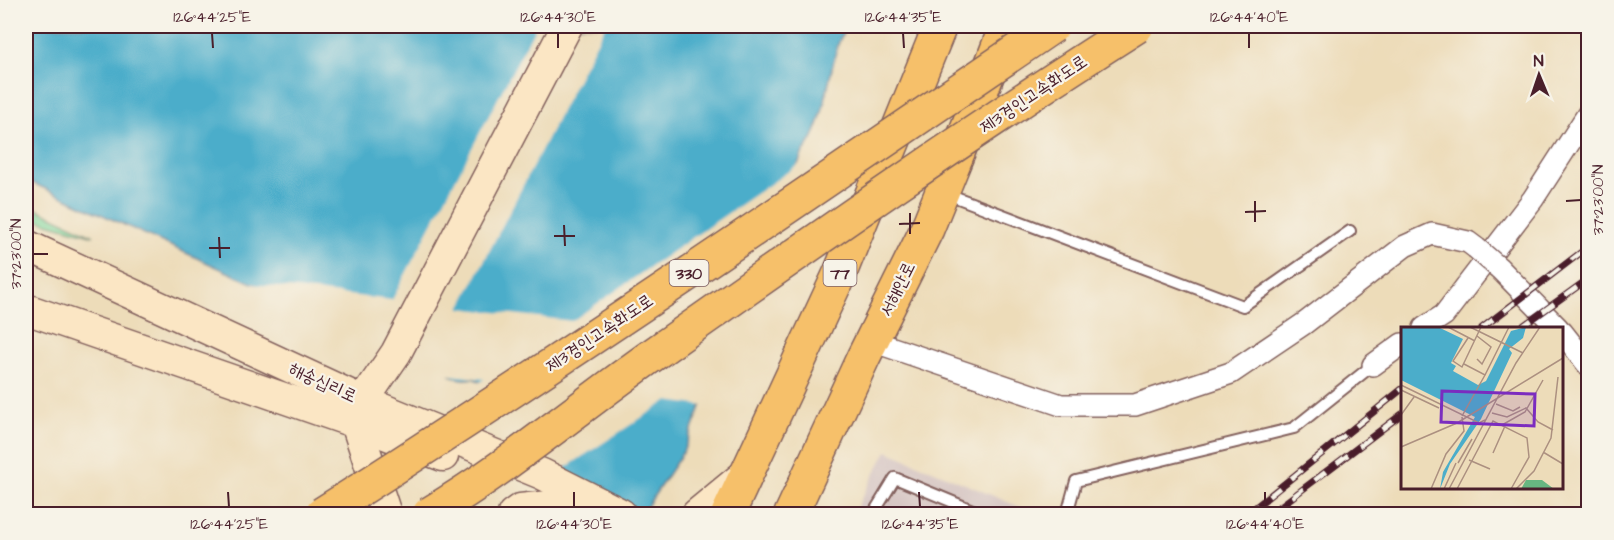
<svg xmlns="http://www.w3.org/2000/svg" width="1614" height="540" viewBox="0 0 1614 540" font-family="'Architects Daughter','Poor Story',sans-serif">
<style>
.industrial{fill:#d1bfbe}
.green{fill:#7fd599;stroke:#647a62;stroke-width:1.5}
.water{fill:#4badca;stroke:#4a667a;stroke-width:1.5}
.pier{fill:#eddcb9}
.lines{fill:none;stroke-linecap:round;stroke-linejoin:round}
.service-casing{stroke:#83615d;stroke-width:14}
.minor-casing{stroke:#83615d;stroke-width:24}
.secondary-casing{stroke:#83615d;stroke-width:33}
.primary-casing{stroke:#83615d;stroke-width:36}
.service{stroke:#fff;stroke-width:10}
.minor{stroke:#fff;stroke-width:21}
.secondary{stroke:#fbe6c4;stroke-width:30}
.primary{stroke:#f6c06b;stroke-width:33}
.rail-casing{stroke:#4a1f2b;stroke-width:7}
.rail{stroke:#f7f3e8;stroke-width:4.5;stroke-dasharray:14;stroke-linecap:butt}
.minor-bridge-casing{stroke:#83615d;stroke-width:24;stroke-linecap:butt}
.trunk-bridge-casing{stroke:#83615d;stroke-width:36;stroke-linecap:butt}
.minor-bridge{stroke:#fff;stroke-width:21}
.trunk-bridge{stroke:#f6c06b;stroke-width:33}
.ticks{fill:none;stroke:#4a1f2b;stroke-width:2}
.labels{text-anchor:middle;stroke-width:4.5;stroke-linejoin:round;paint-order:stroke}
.shield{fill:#f7f3e8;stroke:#7e5f64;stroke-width:1.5}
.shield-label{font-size:16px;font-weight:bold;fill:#4a1f2b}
.street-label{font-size:18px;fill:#4a1f2b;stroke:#f7f3e8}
.inset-road{fill:none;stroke:#ac9080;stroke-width:1.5}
.view{fill:#7b2cbf;fill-opacity:0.15;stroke:#7b2cbf;stroke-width:3}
.inset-edge{fill:none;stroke:#4a1f2b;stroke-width:3}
.neatline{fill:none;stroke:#4a1f2b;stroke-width:2}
.ticks-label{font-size:15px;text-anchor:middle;fill:#4a1f2b}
</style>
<rect width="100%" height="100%" fill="#f7f3e8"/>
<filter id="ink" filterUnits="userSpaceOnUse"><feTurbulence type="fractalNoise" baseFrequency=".0167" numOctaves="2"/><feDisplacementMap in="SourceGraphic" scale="12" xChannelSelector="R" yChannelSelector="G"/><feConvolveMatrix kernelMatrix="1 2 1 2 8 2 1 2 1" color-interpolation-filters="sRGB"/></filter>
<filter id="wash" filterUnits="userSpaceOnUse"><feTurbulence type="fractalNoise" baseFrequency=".008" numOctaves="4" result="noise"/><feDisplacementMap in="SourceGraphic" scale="24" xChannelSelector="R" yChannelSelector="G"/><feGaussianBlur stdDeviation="1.35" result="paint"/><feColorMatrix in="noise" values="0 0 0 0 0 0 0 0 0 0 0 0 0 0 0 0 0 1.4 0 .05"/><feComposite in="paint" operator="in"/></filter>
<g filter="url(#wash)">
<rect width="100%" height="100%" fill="#eddcb9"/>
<polygon class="industrial" points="887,451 1036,514 853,514"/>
<polygon class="green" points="26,204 94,236 26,217"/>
<path class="water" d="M 26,26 L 846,26 C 843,33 839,40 837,48 C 828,77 824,130 803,152 L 683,452 L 642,514 L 537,514 L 582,435 L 473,378 C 460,381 451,377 442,369 L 439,323 L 432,310 L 324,316 L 26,180 Z"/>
<polygon class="pier" points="536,26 605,26 460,308 572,321 802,162 705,406 667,401 556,474 578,436 478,384 484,379 443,374 433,364 424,344 425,337 436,323 435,318 421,303 411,302 382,332 370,338 359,337 243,283 392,300"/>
</g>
<g filter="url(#ink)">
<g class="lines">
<g class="service-casing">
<g id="service">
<polyline points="945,193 1243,306 1350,231"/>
<polyline points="873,514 895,478 982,514"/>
<polyline points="1067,514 1076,481 1294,428 1373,365"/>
</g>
</g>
<g class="minor-casing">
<g id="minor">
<polyline points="1499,268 1558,328"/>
<polyline points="1424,328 1444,315 1533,199 1588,114"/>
<polyline points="1562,332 1588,365"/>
<polyline points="872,341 1061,405 1135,405 1231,373 1305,323 1405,246 1432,234 1468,242 1476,248"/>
<polyline points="1373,365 1402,344"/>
</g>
</g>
<g class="secondary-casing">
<g id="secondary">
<polyline points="26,245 363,401 542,474 621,514"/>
<polyline points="26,309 356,423 443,456"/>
<polyline points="357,420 363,401 396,353 567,26"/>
<polyline points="356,423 386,514"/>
<polyline points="513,514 520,509 559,505"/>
<polyline points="697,514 748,472"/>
</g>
</g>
<g class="primary-casing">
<g id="primary">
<polyline points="728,514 840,273 940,26"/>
<polyline points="791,514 863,358 927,229 959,150 1006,26"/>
</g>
</g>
<use href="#service" class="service"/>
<use href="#minor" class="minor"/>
<use href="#secondary" class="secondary"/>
<use href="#primary" class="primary"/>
<g class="rail-casing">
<g id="rail">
<polyline points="1482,328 1588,247"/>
<polyline points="1520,328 1588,279"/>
<polyline points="1247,514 1402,389"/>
<polyline points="1270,514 1402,414"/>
</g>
</g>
<use href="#rail" class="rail"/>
<g class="minor-bridge-casing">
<polyline id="minor-bridge" points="1476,248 1499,268"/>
</g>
<g class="trunk-bridge-casing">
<g id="trunk-bridge">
<path d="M 322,514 C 569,357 811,191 1053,26"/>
<path d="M 429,514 C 507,468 579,407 654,354 C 813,242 973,130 1137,26"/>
</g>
</g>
<use href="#minor-bridge" class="minor-bridge"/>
<use href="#trunk-bridge" class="trunk-bridge"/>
</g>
</g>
<path class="ticks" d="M 212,33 L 213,48M 558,33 L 558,48M 903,33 L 904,48M 1249,33 L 1249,48M 1255,201 L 1255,222M 1566,201 L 1581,200M 1245,212 L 1266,211M 910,213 L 910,234M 899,224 L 920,223M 564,225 L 565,246M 554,236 L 575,236M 219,237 L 220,258M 209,248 L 230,248M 33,254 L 48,254M 228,492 L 229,507M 574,492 L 574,507M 919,492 L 920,507M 1265,492 L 1265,507"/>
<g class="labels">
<g class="shield">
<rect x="669.5" y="260" width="39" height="26" rx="4.5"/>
<rect x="823.5" y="260" width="33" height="26" rx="4.5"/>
</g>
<g class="shield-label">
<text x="689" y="279">330</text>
<text x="840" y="279">77</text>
</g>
<g class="street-label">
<text transform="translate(1033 94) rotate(-34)" y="6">제3경인고속화도로</text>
<text transform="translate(897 289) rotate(-64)" y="6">서해안로</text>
<text transform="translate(599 333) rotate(-34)" y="6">제3경인고속화도로</text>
<text transform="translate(323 382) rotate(25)" y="6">해송십리로</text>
</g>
</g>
<g transform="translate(1401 327)">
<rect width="162" height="162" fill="#eddcb9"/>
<path d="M 125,153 L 141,153 L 153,162 L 120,162 Z" fill="#67b681"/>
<path d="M 0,0 L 37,0 L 62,12 L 50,36 L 55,39 L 52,44 L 77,58 L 85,54 L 110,4 L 125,0 L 122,11 L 108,22 L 111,26 L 80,92 L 49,137 L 39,162 L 42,145 L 74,90 L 0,53 Z" fill="#4badca"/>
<path class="inset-road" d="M 47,0 L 74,14M 69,0 L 122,26M 76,9 L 90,20 L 81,37 L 76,32M 67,11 L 52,34 L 61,40 L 80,0M 63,37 L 84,48 L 108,0M 0,58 L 78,96 L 84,93M 0,63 L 38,81M 95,77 L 112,84 L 119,80M 91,86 L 106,90 L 125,81 L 137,95 L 152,103M 0,88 L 13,70M 61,89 L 84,48M 101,98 L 124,85 L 142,53M 0,120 L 56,96 L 162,31M 142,125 L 162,137M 92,126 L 104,99M 68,133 L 89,142M 57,136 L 71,112M 30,162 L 45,127 L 63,104 L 61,90M 43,162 L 55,136M 48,162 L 115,36 L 139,0M 56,162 L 92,94 L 126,111 L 128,130 L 110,162M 115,162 L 133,144 L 150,111 L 157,50"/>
<path class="view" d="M 41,64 L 134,67 L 133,99 L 40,95 Z"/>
<rect width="162" height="162" class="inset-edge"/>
</g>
<rect width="1614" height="540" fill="none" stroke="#f7f3e8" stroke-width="66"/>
<g transform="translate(1539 75) rotate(358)" stroke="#f7f3e8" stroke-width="4.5" paint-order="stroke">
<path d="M0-4.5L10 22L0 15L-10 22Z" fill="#4a1f2b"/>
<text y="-9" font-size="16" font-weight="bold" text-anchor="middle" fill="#4a1f2b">N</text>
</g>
<rect x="33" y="33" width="1548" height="474" class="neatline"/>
<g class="ticks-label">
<text x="212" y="22">126°44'25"E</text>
<text x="558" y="22">126°44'30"E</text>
<text x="903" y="22">126°44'35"E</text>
<text x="1249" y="22">126°44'40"E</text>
<text transform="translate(1598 200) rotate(-90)" y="5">37°23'00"N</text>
<text transform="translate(16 254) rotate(-90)" y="5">37°23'00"N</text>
<text x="229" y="529">126°44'25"E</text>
<text x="574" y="529">126°44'30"E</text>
<text x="920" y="529">126°44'35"E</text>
<text x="1265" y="529">126°44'40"E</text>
</g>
</svg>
